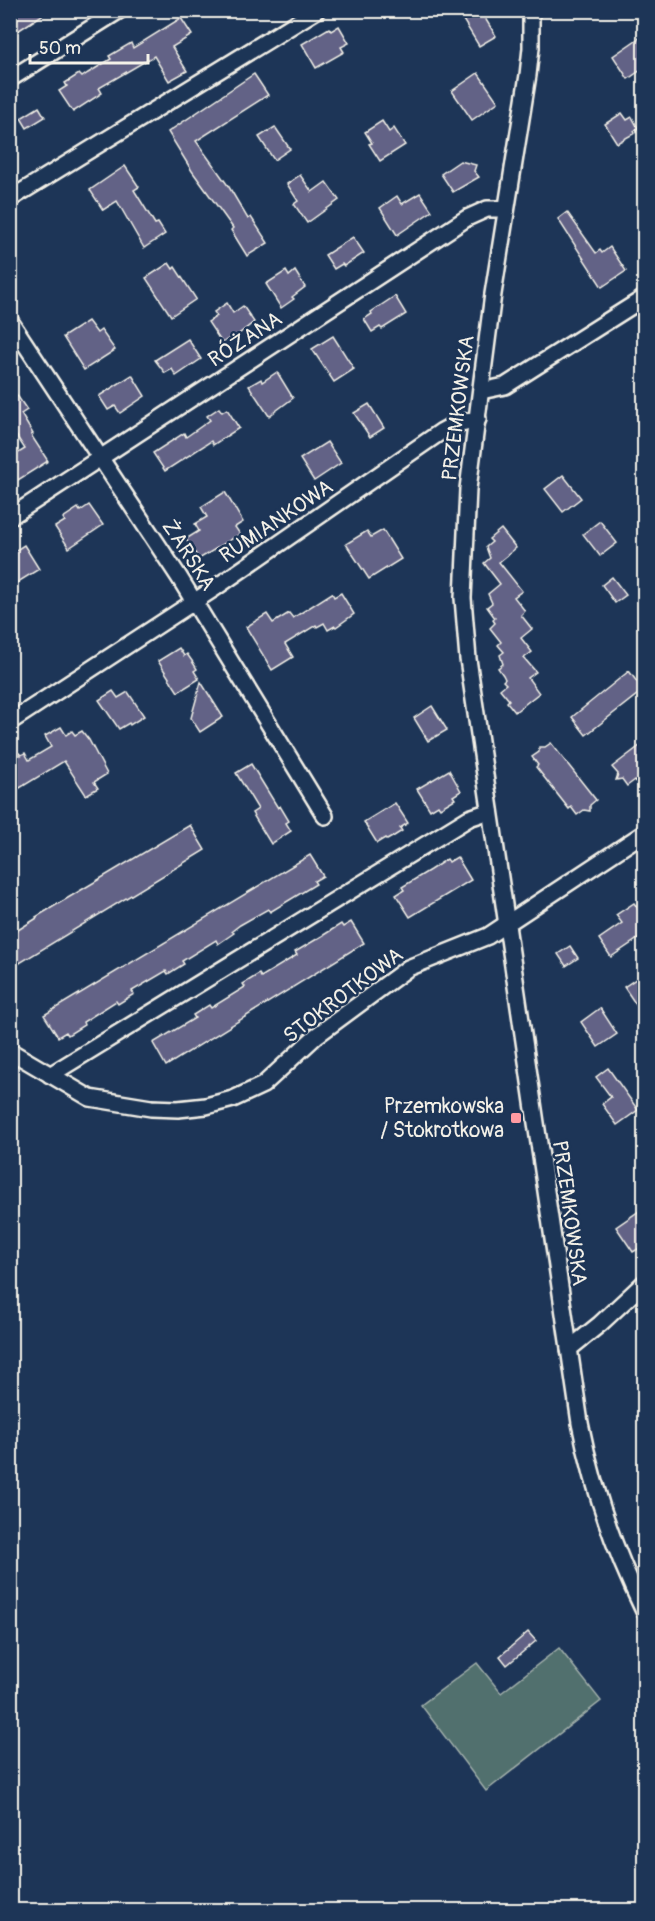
<svg xmlns="http://www.w3.org/2000/svg" width="655" height="1921" viewBox="0 0 655 1921" font-family="Pangolin,sans-serif">
<style>
.green{fill:#516f6e;stroke:#a2b0ab;stroke-width:1.5}
.building{fill:#626286;stroke:#f4f1e8;stroke-width:1.5}
.lines{fill:none;stroke-linecap:round;stroke-linejoin:round}
.minor-casing{stroke:#f4f1e8;stroke-width:20}
.minor{stroke:#1d3557;stroke-width:15}
.poi-dot{fill:#ff9aa2;stroke:#1d3557;stroke-width:2}
.labels{text-anchor:middle;stroke-width:5;stroke-linejoin:round;paint-order:stroke}
.street-label{font-size:21px;fill:#f4f1e8;stroke:#1d3557}
.poi-label{font-size:21px;fill:#f4f1e8;stroke:#1d3557;text-anchor:end}
</style>
<rect width="100%" height="100%" fill="#1d3557"/>
<filter id="ink" filterUnits="userSpaceOnUse"><feTurbulence type="fractalNoise" baseFrequency=".0167" numOctaves="2"/><feDisplacementMap in="SourceGraphic" scale="12" xChannelSelector="R" yChannelSelector="G"/><feConvolveMatrix kernelMatrix="1 2 1 2 8 2 1 2 1" color-interpolation-filters="sRGB"/></filter>
<g filter="url(#ink)">
<polygon class="green" points="559,1648 601,1701 486,1791 421,1705 477,1663 501,1693"/>
<g class="building">
<polygon points="10,10 50,10 10,36"/>
<polygon points="457,10 480,10 496,36 479,46"/>
<polygon points="181,18 192,35 172,47 187,71 169,81 154,56 99,88 102,93 73,112 59,91 67,86 65,83 79,74 82,77 88,73 111,59 109,56 131,43 133,48"/>
<polygon points="339,26 349,43 341,47 344,52 316,68 302,44 329,28 331,31"/>
<polygon points="639,38 645,47 645,67 628,79 613,56"/>
<polygon points="478,73 498,102 472,120 452,91"/>
<polygon points="254,74 268,95 196,141 229,187 248,219 251,217 268,243 247,256 231,230 233,228 192,171 168,132"/>
<polygon points="39,107 45,117 27,128 21,118"/>
<polygon points="622,113 627,120 632,117 638,128 634,131 635,133 617,143 605,124"/>
<polygon points="382,121 389,132 394,128 405,145 380,161 369,144 372,143 365,132"/>
<polygon points="275,127 290,149 274,160 259,137"/>
<polygon points="460,161 476,165 474,171 479,177 453,192 441,174"/>
<polygon points="125,166 139,187 134,190 155,224 158,223 165,234 144,248 117,201 103,210 90,190"/>
<polygon points="300,175 312,192 326,182 339,200 307,223 294,204 298,201 287,184"/>
<polygon points="420,193 432,211 397,235 380,208 397,196 402,204"/>
<polygon points="567,212 596,253 600,250 602,253 610,247 626,271 602,287 558,219"/>
<polygon points="353,237 364,253 344,266 342,264 334,269 325,255"/>
<polygon points="169,263 173,269 175,267 196,299 171,316 146,278"/>
<polygon points="286,271 289,276 295,271 305,287 292,297 294,299 281,308 266,284"/>
<polygon points="395,296 406,314 382,329 380,327 372,332 364,319 372,314 371,312"/>
<polygon points="227,303 233,313 243,306 254,322 231,340 230,338 222,343 208,322 217,316 214,312"/>
<polygon points="88,321 97,333 101,330 115,350 84,370 63,337"/>
<polygon points="333,336 354,369 334,382 312,349"/>
<polygon points="188,339 201,359 176,376 172,369 165,373 155,360"/>
<polygon points="277,372 293,398 269,416 249,386 261,379 262,382"/>
<polygon points="132,375 145,396 120,413 115,406 108,410 99,396"/>
<polygon points="10,385 27,410 21,414 33,434 31,435 48,461 18,480 10,469 10,458 25,449 10,426"/>
<polygon points="369,404 384,428 370,437 354,413"/>
<polygon points="219,408 222,412 227,409 239,428 213,445 211,441 165,471 153,453 184,433 186,437 210,420 207,416"/>
<polygon points="327,442 341,463 314,481 300,459"/>
<polygon points="563,475 581,498 563,512 545,489"/>
<polygon points="225,492 243,522 235,527 240,534 199,559 186,539 199,531 195,524 207,517 201,507"/>
<polygon points="89,505 103,525 69,548 55,527 65,521 63,518 78,508 80,511"/>
<polygon points="600,521 617,543 600,556 583,534"/>
<polygon points="501,529 516,548 499,562 522,591 514,597 525,611 521,615 532,629 521,638 532,652 524,658 536,672 528,678 539,693 515,712 507,702 509,700 500,689 506,684 503,681 505,679 503,675 498,668 503,664 500,655 504,652 498,645 501,642 490,628 495,623 493,620 495,618 487,607 492,603 488,594 500,584 484,563 490,558 486,547 492,542 489,539"/>
<polygon points="383,530 401,559 369,579 346,544 367,531 371,537"/>
<polygon points="24,545 39,569 10,587 10,554"/>
<polygon points="612,577 626,595 615,603 602,585"/>
<polygon points="332,593 334,597 341,593 354,614 336,627 335,626 328,630 324,623 317,627 316,625 285,644 293,657 272,670 246,627 267,614 273,623 289,613 293,618"/>
<polygon points="179,648 184,656 187,654 192,661 197,669 194,671 199,679 178,692 158,661"/>
<polygon points="629,671 643,690 586,735 572,717"/>
<polygon points="201,682 223,717 200,732 191,718"/>
<polygon points="113,691 118,698 128,692 144,716 130,725 129,723 119,729 99,700"/>
<polygon points="432,706 447,730 428,741 414,718"/>
<polygon points="61,727 66,735 72,731 75,735 82,731 89,740 107,774 94,782 98,788 86,795 64,761 10,794 10,758 19,753 21,755 25,753 29,760 51,747 45,736"/>
<polygon points="645,742 645,777 637,783 635,780 627,786 622,779 616,780 618,774 612,767"/>
<polygon points="551,743 596,800 590,805 590,811 584,810 577,815 571,807 569,809 536,767 538,765 532,757 539,752 539,747 545,747"/>
<polygon points="251,764 278,808 280,806 289,821 286,823 291,831 271,844 252,813 258,809 236,773"/>
<polygon points="449,770 461,791 453,796 455,799 440,808 438,805 430,810 417,789"/>
<polygon points="395,803 408,823 400,828 402,831 394,836 387,840 385,838 377,843 364,822"/>
<polygon points="190,825 205,850 10,969 10,935 37,918 36,917"/>
<polygon points="310,855 323,876 314,881 316,884 270,912 268,909 240,925 232,931 234,933 218,944 216,940 182,961 184,964 168,974 166,971 132,991 134,994 118,1004 116,1001 91,1017 83,1022 84,1025 68,1035 66,1032 58,1037 44,1015"/>
<polygon points="457,857 471,880 410,917 396,895 404,890 402,887 430,870 447,859 449,862"/>
<polygon points="634,903 645,919 645,934 611,957 599,939 622,923 616,915"/>
<polygon points="351,922 364,943 166,1066 153,1043 195,1018 193,1015 209,1005 211,1008 245,987 243,984 259,974 261,977 297,955 295,952 322,936 341,924 343,927"/>
<polygon points="570,946 578,958 566,966 558,954"/>
<polygon points="645,973 645,1018 624,987"/>
<polygon points="600,1008 617,1034 598,1047 581,1022"/>
<polygon points="608,1068 638,1110 617,1125 602,1104 611,1097 596,1077"/>
<polygon points="645,1207 645,1245 633,1252 616,1227"/>
<polygon points="528,1632 536,1641 507,1665 500,1656"/>
</g>
<g class="lines">
<g class="minor-casing">
<g id="minor">
<path d="M 531,10 L 531,48 L 528,75 L 493,294 L 468,489 L 463,598 L 468,659 L 580,1423 C 593,1489 614,1550 644,1611"/>
<polyline points="10,79 120,10"/>
<polyline points="10,199 317,10"/>
<polyline points="10,321 179,577 325,816"/>
<polyline points="481,391 505,386 644,298"/>
<polyline points="10,517 467,218 487,209 506,209"/>
<polyline points="10,722 212,590 442,431 453,425 478,419"/>
<polyline points="10,1051 90,1098 151,1108 178,1109 206,1106 233,1099 263,1085 316,1036 408,968 488,936 644,833"/>
<polyline points="50,1075 469,818 490,811"/>
<polyline points="569,1349 600,1324 644,1283"/>
</g>
</g>
<use href="#minor" class="minor"/>
</g>
</g>
<rect class="poi-dot" x="510" y="1112" width="12" height="12" rx="3"/>
<g class="labels">
<g class="street-label">
<text transform="translate(245 339) rotate(-33)" y="7">RÓŻANA</text>
<text transform="translate(458 408) rotate(-83)" y="7">PRZEMKOWSKA</text>
<text transform="translate(276 521) rotate(-34)" y="7">RUMIANKOWA</text>
<text transform="translate(189 555) rotate(57)" y="7">ŻARSKA</text>
<text transform="translate(343 995) rotate(-37)" y="7">STOKROTKOWA</text>
<text transform="translate(570 1213) rotate(82)" y="7">PRZEMKOWSKA</text>
</g>
<g class="poi-label">
<text x="504" y="1113">Przemkowska<tspan x="504" dy="24">/ Stokrotkowa</tspan></text>
</g>
</g>
<rect width="655" height="1921" fill="none" stroke="#1d3557" stroke-width="36"/>
<rect x="18" y="18" width="619" height="1885" fill="none" stroke="#f4f1e8" stroke-width="2" filter="url(#ink)"/>
<path d="M30 54v9h118v-9" fill="none" stroke="#f4f1e8" stroke-width="3"/>
<text x="39" y="54" font-size="18" fill="#f4f1e8" stroke="#1d3557" stroke-width="4.5" paint-order="stroke">50 m</text>
</svg>
